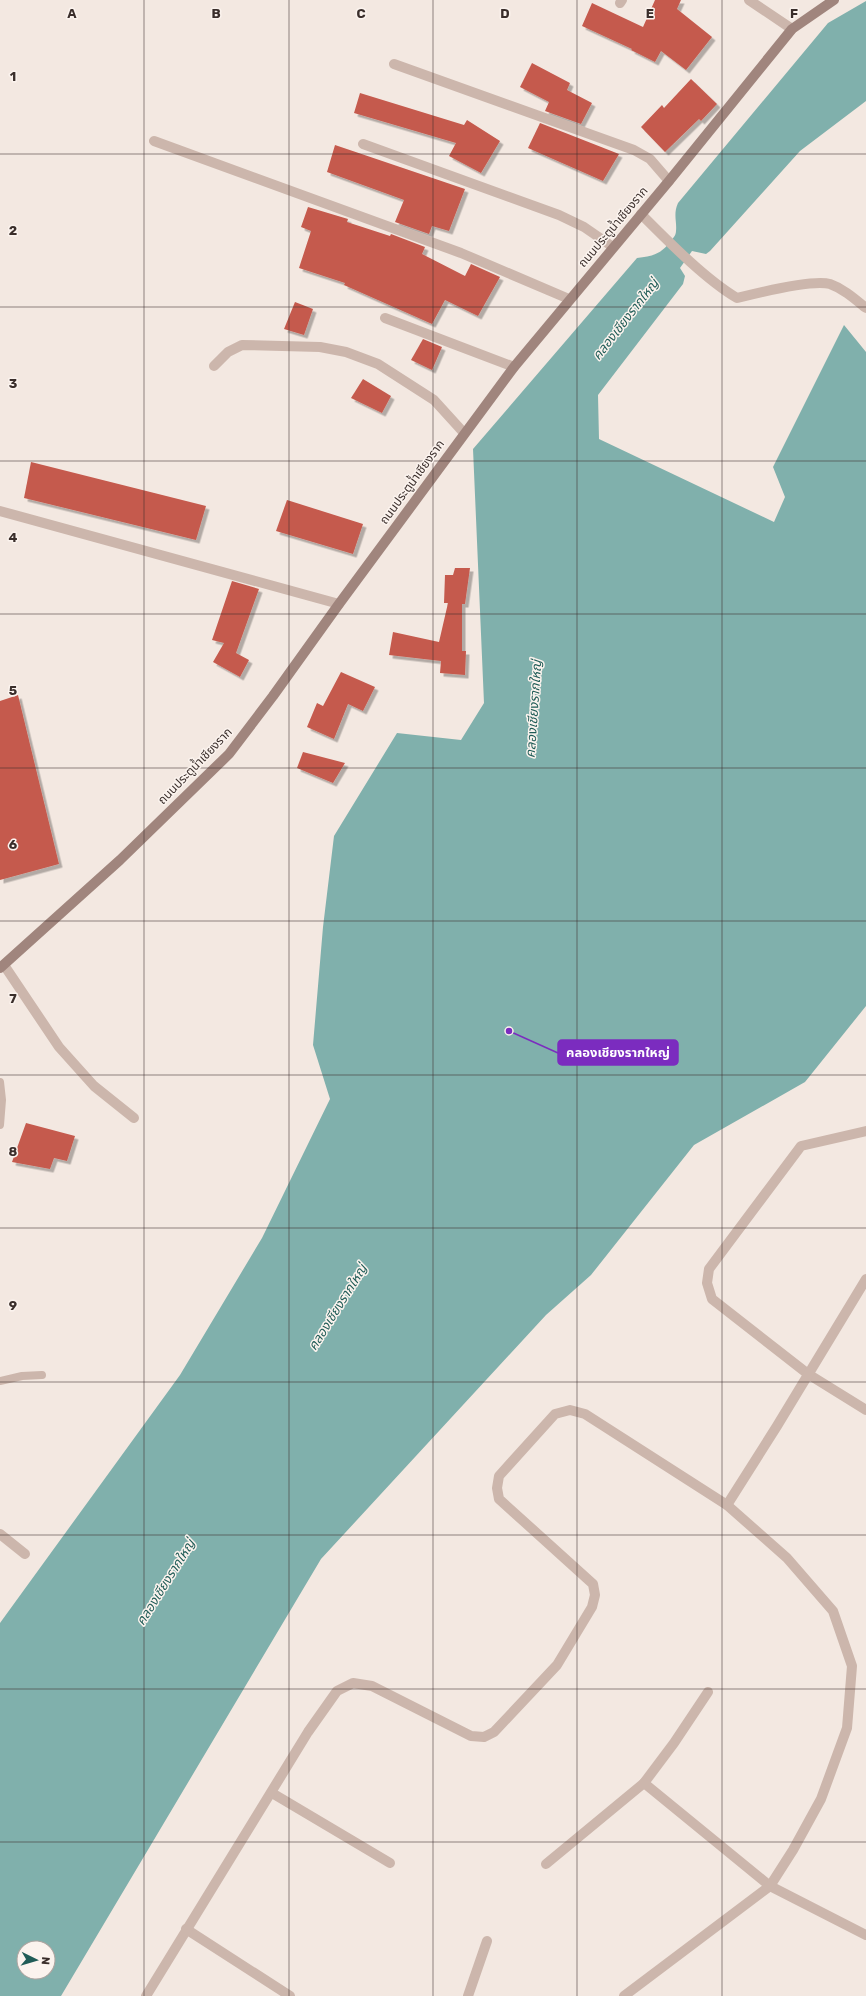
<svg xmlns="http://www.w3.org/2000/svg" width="866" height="1996" viewBox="0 0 866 1996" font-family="Rubik,'Noto Sans Thai',sans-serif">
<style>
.water{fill:#80b0ac;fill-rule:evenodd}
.building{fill:#c55a4d;filter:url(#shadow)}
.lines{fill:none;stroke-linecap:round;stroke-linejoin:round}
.lane{stroke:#ccb6ac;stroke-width:8}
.street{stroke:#ccb6ac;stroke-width:10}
.secondary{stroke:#a0857d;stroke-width:10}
.grid{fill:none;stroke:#3a2e2b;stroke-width:1;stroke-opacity:0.55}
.labels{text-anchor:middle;stroke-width:3;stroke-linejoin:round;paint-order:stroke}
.street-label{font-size:12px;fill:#3a2e2b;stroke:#fbf3ee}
.water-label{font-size:13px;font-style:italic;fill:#205c57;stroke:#fbf3ee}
.grid-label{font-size:13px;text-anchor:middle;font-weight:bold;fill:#3a2e2b;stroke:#fbf3ee;stroke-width:3;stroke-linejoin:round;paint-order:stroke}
.leader{fill:none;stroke:#7b2cbf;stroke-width:1.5}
.callout-dot{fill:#7b2cbf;stroke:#fbf3ee;stroke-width:1.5}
.callout{fill:#7b2cbf;stroke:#7b2cbf;stroke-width:1.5}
.callout-label{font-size:13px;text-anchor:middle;font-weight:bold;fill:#fff}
</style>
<defs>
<filter id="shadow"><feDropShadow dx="3.5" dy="3.5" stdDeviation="0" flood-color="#0004"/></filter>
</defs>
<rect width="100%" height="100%" fill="#f3e8e1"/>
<path class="water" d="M 866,1 L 866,101 L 800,151 L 710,251 L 706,254 L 692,251 L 680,268 L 685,276 L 683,284 L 598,395 L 599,439 L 774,522 L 785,497 L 773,467 L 844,325 L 866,352 L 866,1006 L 805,1082 L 694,1145 L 591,1275 L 546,1315 L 321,1559 L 61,1996 L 0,1996 L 0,1623 L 180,1375 L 262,1238 L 330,1099 L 313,1045 L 323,927 L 334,836 L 397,733 L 461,740 L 484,703 L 473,449 L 637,258 C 652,256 660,255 670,242 C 672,239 676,236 676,231 C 677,221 673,214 678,203 L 828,23 ZM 24,1948 L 48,1948 L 48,1972 L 24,1972 Z"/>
<g class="building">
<polygon points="655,0 681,0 677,9 712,37 686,70 661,51 655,62 631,50 632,49 582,26 592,3 643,27"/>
<polygon points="532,63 570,83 567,90 592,103 581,124 545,111 549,102 520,87"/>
<polygon points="691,79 717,104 701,121 699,119 665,152 641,127 662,105 664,108"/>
<polygon points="360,93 464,125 467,120 500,141 481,173 449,156 456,143 354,113"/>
<polygon points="540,123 619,154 603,181 528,148"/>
<polygon points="335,145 465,189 449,231 432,226 429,234 395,222 404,200 327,172"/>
<polygon points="308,207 348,219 347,222 390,236 391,234 425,247 422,254 465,276 471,264 500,277 478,316 445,300 432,324 344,285 345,283 299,268 311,231 301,227"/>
<polygon points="295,302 313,309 304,335 284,329"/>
<polygon points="423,339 442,347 432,370 411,360"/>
<polygon points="363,379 391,396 382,413 351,398"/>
<polygon points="31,462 206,506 196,540 24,498"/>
<polygon points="287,500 363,524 353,554 276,531"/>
<polygon points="455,568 470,568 465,604 462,604 462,651 466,651 465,675 440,673 441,661 389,655 393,632 439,642 448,603 444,603 445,575 453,575"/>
<polygon points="232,581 259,589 236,653 249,660 240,677 213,662 224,643 212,640"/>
<polygon points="341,672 375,687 363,711 348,704 334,739 307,727 317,703 323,706"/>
<polygon points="18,695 59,864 0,880 0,701"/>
<polygon points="303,752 345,763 333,783 297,768"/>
<polygon points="26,1123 75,1136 67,1161 54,1158 50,1169 12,1162"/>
</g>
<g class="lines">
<g class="lane">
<polyline points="0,1082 2,1100 0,1125"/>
<polyline points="0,1381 22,1376 42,1375"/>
</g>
<g class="street">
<polyline points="749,0 792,29"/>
<polyline points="620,3 622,0"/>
<polyline points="394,64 634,150 650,159 669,181"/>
<polyline points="154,141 461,253 569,299"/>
<polyline points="363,144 559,215 584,227 613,247"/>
<path d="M 641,214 C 668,241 705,279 737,298 C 757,293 812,279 830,284 C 844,289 855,299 866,308"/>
<polyline points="385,318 514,367"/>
<polyline points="214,366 228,352 242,345 320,347 346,352 378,364 434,400 464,433"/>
<polyline points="0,511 339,604"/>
<polyline points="4,965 59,1047 94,1086 134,1118"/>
<polyline points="866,1131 801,1146 709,1269 707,1283 712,1299 808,1374 866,1410"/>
<polyline points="727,1505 777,1426 866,1279"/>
<polyline points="0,1534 25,1554"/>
<polyline points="644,1783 770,1886 866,1935"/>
<polyline points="272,1793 390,1863"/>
<polyline points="546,1864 644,1783 674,1743 708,1692"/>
<polyline points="186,1929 290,1996"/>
<polyline points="146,1996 308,1732 337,1691 353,1683 372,1686 471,1736 484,1737 494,1732 557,1665 592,1607 595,1595 593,1584 499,1499 497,1488 499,1476 555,1414 570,1410 585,1414 727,1505 787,1558 833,1611 852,1666 847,1728 821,1799 793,1850 770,1886 624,1996"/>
<polyline points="468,1996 487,1941"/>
</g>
<polyline class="secondary" points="0,968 120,860 229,754 273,696 339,604 514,367 669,181 792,29 834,0"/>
</g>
<path class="grid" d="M 144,0 L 144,1996M 289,0 L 289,1996M 433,0 L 433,1996M 577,0 L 577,1996M 722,0 L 722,1996M 0,154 L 866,154M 0,307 L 866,307M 0,461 L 866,461M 0,614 L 866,614M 0,768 L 866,768M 0,921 L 866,921M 0,1075 L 866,1075M 0,1228 L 866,1228M 0,1382 L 866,1382M 0,1535 L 866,1535M 0,1689 L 866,1689M 0,1842 L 866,1842"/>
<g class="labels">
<g class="street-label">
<text transform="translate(613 227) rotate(-50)" y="4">ถนนประตูน้ำเชียงราก</text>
<text transform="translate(412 482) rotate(-54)" y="4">ถนนประตูน้ำเชียงราก</text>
<text transform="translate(195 766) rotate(-46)" y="4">ถนนประตูน้ำเชียงราก</text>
</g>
<g class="water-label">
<text transform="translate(625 319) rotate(-52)" y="5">คลองเชียงรากใหญ่</text>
<text transform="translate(533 709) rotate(-86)" y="5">คลองเชียงรากใหญ่</text>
<text transform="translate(337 1307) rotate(-58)" y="5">คลองเชียงรากใหญ่</text>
<text transform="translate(165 1582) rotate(-58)" y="5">คลองเชียงรากใหญ่</text>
</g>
</g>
<g class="grid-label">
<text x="72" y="18">A</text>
<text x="216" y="18">B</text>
<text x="361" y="18">C</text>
<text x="505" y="18">D</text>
<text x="650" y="18">E</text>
<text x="794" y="18">F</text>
<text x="13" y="81">1</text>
<text x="13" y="235">2</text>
<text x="13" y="388">3</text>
<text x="13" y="542">4</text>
<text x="13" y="695">5</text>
<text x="13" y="849">6</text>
<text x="13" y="1003">7</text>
<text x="13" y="1156">8</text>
<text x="13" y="1310">9</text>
</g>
<path class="leader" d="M509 1031L558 1053"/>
<circle class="callout-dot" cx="509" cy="1031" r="4"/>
<rect class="callout" x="558" y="1040" width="120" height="25" rx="4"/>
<g class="callout-label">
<text x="618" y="1057">คลองเชียงรากใหญ่</text>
</g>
<g transform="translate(36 1960) rotate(95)"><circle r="19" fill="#fbf3ee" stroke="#aea4a0"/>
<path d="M0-3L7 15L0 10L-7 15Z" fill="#205c57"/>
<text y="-6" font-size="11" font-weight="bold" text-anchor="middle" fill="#3a2e2b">N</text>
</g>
</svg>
